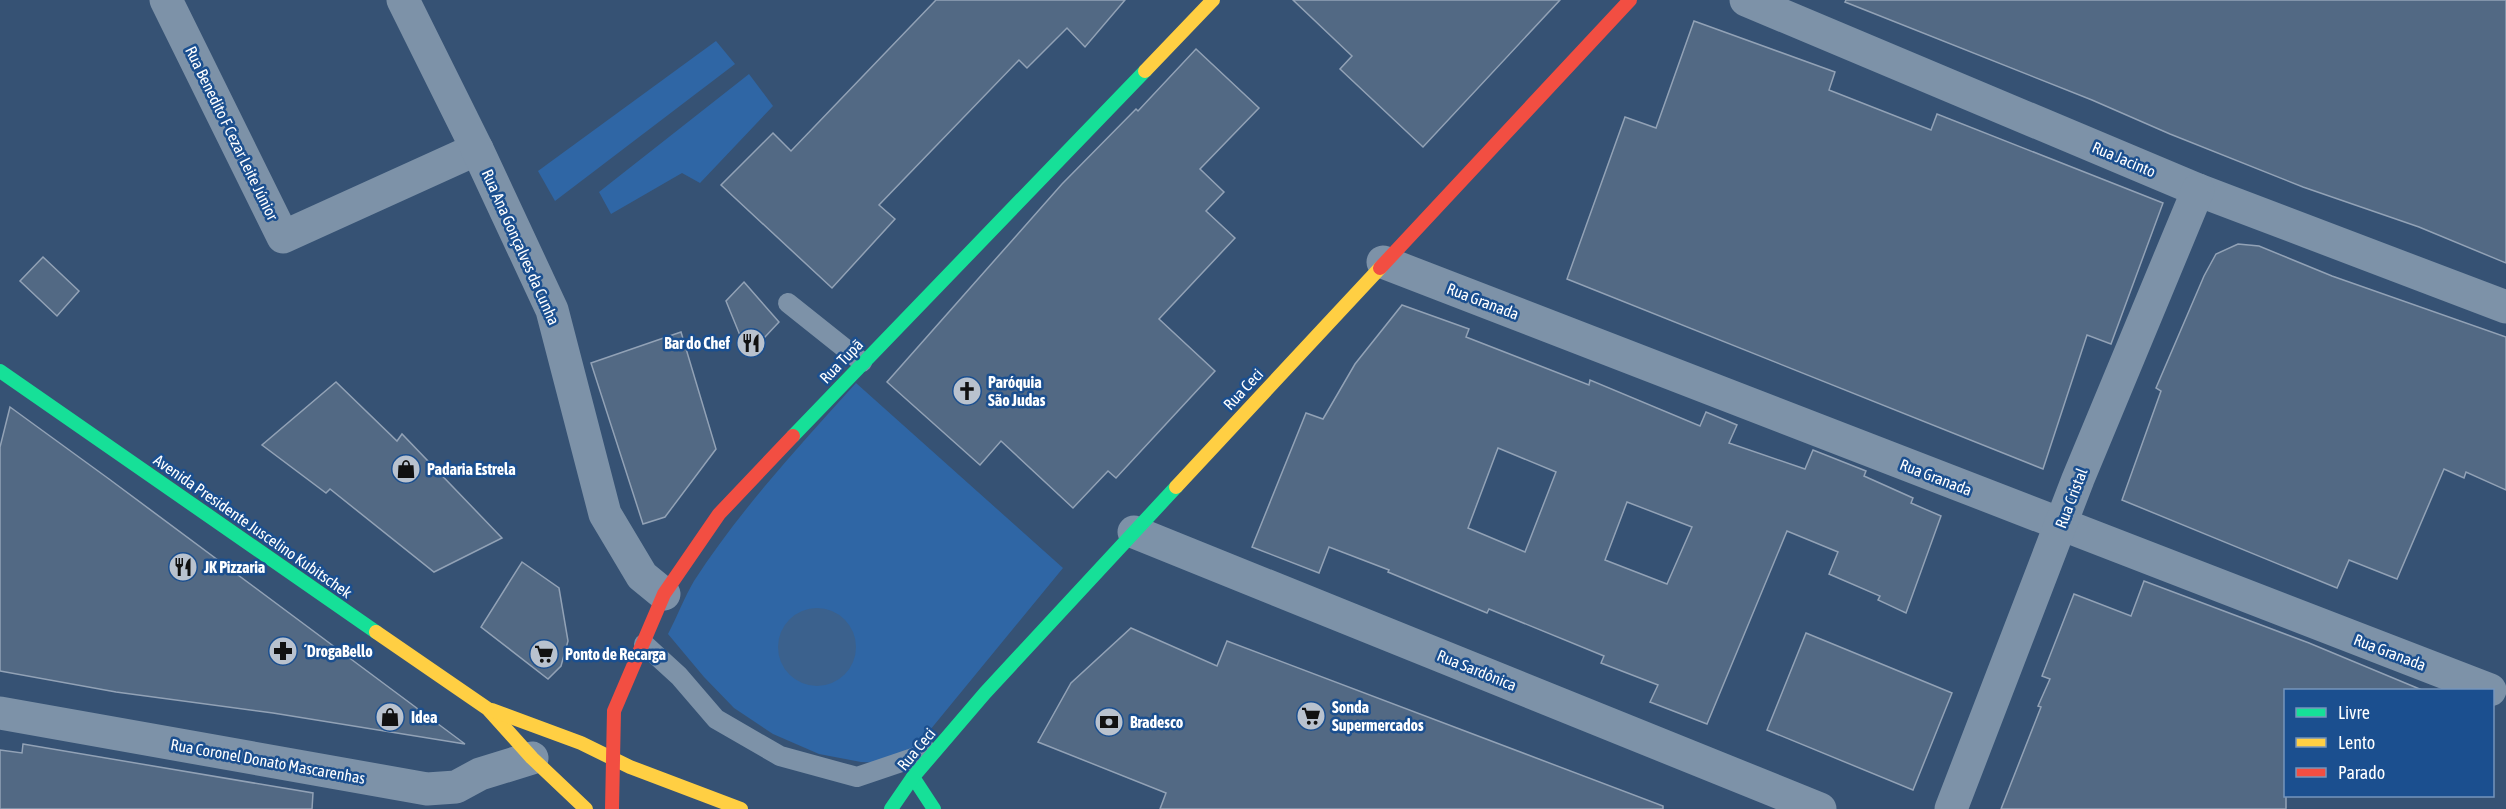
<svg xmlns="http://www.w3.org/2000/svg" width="2506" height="809" viewBox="0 0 2506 809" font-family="'Asap Condensed',sans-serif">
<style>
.green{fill:#2f66a5}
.water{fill:#3b618d}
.building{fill:#526984;stroke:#92a2b6;stroke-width:1.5;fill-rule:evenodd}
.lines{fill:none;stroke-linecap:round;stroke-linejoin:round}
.lane{stroke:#7d92a8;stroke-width:20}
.street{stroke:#7d92a8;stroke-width:33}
.fast{stroke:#16e098;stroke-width:14}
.slow{stroke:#ffcf43;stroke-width:14}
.jam{stroke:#f24e42;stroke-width:14}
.labels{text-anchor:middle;stroke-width:5;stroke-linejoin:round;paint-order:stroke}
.street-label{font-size:16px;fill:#fff;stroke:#1b4f8f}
.poi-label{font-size:16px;font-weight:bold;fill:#fff;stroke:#1b4f8f;text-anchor:start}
</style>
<rect width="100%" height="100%" fill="#365274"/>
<g class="green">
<polygon points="716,41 735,64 555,201 538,171"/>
<polygon points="749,74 773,106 700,183 682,173 611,214 599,192"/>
<path d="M 856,383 L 1063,568 L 912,752 L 885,763 L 861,762 L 819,754 L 773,734 L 734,708 L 704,677 L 668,634 C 677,617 684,598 694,581 C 740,510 799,446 856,383 Z"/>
</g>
<circle class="water" cx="817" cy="647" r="39"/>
<g class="building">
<polygon points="936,0 1125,0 1085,47 1067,28 1027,68 1019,60 879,205 895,219 832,288 721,185 773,133 791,151"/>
<polygon points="1293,0 1560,0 1423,147 1340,69 1352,56"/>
<polygon points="1846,0 2506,0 2506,263 2419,227 2303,187 2170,134 2092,100 1845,2"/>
<polygon points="1694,21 1835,72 1829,90 1931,130 1937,114 2163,203 2111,344 2087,335 2043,469 1567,279 1625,117 1656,128"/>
<polygon points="1196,49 1259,108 1200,169 1224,192 1206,211 1235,238 1159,319 1215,371 1116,478 1108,471 1073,508 1001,441 980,465 887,382 1062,184 1136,109 1138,111"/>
<polygon points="2238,244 2259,246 2332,276 2506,337 2506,490 2466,472 2464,478 2444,469 2397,579 2349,560 2337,588 2122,500 2161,391 2156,388 2204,276 2216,254"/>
<polygon points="43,257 79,291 57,316 20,281"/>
<polygon points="744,282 779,322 748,355 726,301"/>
<path d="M 1402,305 L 1469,329 L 1466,337 L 1589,385 L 1590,380 L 1700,426 L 1706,412 L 1737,425 L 1729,443 L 1805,469 L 1813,450 L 1866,471 L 1864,476 L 1913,498 L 1911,503 L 1941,516 L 1906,613 L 1878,600 L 1880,596 L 1829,574 L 1838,552 L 1787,531 L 1707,724 L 1650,702 L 1658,685 L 1601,663 L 1604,656 L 1489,609 L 1487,613 L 1388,572 L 1389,570 L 1329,547 L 1319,573 L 1252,547 L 1306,413 L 1323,419 L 1355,364 ZM 1498,448 L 1556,472 L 1525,552 L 1468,528 ZM 1627,502 L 1692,527 L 1667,584 L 1605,560 Z"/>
<polygon points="681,332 716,449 665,517 643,524 591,363"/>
<polygon points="336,382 397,441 402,434 502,538 434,572 330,489 326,493 262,445"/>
<polygon points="10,407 109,479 465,744 273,713 116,692 0,671 0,447"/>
<polygon points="522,562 559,588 568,641 561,666 548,679 481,627"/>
<polygon points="2144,581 2309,643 2422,690 2286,690 2286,809 2001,809 2041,707 2038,706 2050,679 2042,676 2074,594 2131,616"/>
<polygon points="1131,628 1217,666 1227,641 1663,806 1663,809 1160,809 1166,793 1038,742 1071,683"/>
<polygon points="1806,633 1952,693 1913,790 1767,730"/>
<polygon points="23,744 313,793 312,809 0,809 0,750 22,753"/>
</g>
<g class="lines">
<g class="lane">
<polyline points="788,303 862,362"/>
<polyline points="644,644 679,676 716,719 780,756 857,777 922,755 926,750"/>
</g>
<g class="street">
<polyline points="166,0 283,237 477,149"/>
<polyline points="403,0 477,149 552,310 605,514 642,576 664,594"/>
<polyline points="1746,0 2198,190 2506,307"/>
<polyline points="1383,262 2490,690"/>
<polyline points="1134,532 1820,809"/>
<polyline points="0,713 427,789 456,787 480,774 532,758"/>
<polyline points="1951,809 2078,479 2198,190"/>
</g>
<g class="fast">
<polyline points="0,371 376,632"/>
<polyline points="793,436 1145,71"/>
<polyline points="913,777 934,809"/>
<polyline points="891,809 913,777 985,693 1176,487"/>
</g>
<g class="slow">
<polyline points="1145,71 1213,0"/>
<polyline points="1176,487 1380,268"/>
<polyline points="376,632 488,709 532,758 586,809"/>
<polyline points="492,710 581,743 630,767 741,809"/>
</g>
<g class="jam">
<polyline points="1380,268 1630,0"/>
<polyline points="612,809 614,711 664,594 719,514 793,436"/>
</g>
</g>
<defs>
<g id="restaurant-disc" transform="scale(1.5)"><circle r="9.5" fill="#b9c2ce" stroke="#1b4f8f"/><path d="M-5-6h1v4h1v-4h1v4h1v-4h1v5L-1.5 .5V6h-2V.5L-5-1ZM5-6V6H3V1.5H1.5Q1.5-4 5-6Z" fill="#111"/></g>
<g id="church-disc" transform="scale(1.5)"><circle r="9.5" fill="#b9c2ce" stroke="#1b4f8f"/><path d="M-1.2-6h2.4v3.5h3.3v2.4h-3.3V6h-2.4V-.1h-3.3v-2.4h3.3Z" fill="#111"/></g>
<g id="shop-disc" transform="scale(1.5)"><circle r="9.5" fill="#b9c2ce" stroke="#1b4f8f"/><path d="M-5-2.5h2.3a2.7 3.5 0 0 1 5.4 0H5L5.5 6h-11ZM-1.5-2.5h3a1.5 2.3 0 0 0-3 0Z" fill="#111"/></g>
<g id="pharmacy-disc" transform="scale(1.5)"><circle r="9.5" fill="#b9c2ce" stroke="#1b4f8f"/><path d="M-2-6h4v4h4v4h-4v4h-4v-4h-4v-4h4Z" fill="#111"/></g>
<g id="supermarket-disc" transform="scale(1.5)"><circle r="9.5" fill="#b9c2ce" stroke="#1b4f8f"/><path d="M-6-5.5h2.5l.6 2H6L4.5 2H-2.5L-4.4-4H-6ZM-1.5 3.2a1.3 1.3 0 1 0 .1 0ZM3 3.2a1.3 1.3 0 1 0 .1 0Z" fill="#111"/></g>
<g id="bank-disc" transform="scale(1.5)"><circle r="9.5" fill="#b9c2ce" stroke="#1b4f8f"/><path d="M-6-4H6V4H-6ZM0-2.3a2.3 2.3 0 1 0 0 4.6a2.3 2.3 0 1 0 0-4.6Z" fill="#111"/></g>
</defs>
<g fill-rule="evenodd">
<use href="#restaurant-disc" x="751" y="343"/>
<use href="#church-disc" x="967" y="391"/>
<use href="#shop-disc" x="406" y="469"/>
<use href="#restaurant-disc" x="183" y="567"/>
<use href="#pharmacy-disc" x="283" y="651"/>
<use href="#supermarket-disc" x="544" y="654"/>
<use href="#supermarket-disc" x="1311" y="716"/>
<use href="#shop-disc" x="390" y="717"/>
<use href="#bank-disc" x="1109" y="722"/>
</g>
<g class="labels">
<g class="street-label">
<text transform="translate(232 133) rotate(64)" y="6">Rua Benedito F Cezar Leite Júnior</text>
<text transform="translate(2124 159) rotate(23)" y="6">Rua Jacinto</text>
<text transform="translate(521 247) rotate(66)" y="6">Rua Ana Gonçalves da Cunha</text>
<text transform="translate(1483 301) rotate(21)" y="6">Rua Granada</text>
<text transform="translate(841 361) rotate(-46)" y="6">Rua Tupã</text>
<text transform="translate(1243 389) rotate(-47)" y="6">Rua Ceci</text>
<text transform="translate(1936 477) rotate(21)" y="6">Rua Granada</text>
<text transform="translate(2071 498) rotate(-69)" y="6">Rua Cristal</text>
<text transform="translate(253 526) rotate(35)" y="6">Avenida Presidente Juscelino Kubitschek</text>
<text transform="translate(2390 652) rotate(21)" y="6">Rua Granada</text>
<text transform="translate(1477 670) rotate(22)" y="6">Rua Sardônica</text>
<text transform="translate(916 749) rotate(-50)" y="6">Rua Ceci</text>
<text transform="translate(268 761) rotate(10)" y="6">Rua Coronel Donato Mascarenhas</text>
</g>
<g class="poi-label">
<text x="730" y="349" text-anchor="end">Bar do Chef</text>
<text x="988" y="388">Paróquia<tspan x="988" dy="18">São Judas</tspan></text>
<text x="427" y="475">Padaria Estrela</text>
<text x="204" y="573">JK Pizzaria</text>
<text x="304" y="657">´DrogaBello</text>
<text x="565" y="660">Ponto de Recarga</text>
<text x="1332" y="713">Sonda<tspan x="1332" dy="18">Supermercados</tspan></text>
<text x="411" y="723">Idea</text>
<text x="1130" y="728">Bradesco</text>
</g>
</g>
<rect x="2284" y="689" width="210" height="108" fill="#1b4f8f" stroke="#7695bc" stroke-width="1.5"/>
<rect x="2296" y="708" width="30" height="9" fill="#16e098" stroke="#7695bc" stroke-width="1.5"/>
<text x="2338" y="719" font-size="18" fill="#ffffff">Livre</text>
<rect x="2296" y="738" width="30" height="9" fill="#ffcf43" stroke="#7695bc" stroke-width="1.5"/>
<text x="2338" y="749" font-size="18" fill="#ffffff">Lento</text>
<rect x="2296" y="768" width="30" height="9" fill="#f24e42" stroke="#7695bc" stroke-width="1.5"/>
<text x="2338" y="779" font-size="18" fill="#ffffff">Parado</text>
</svg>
